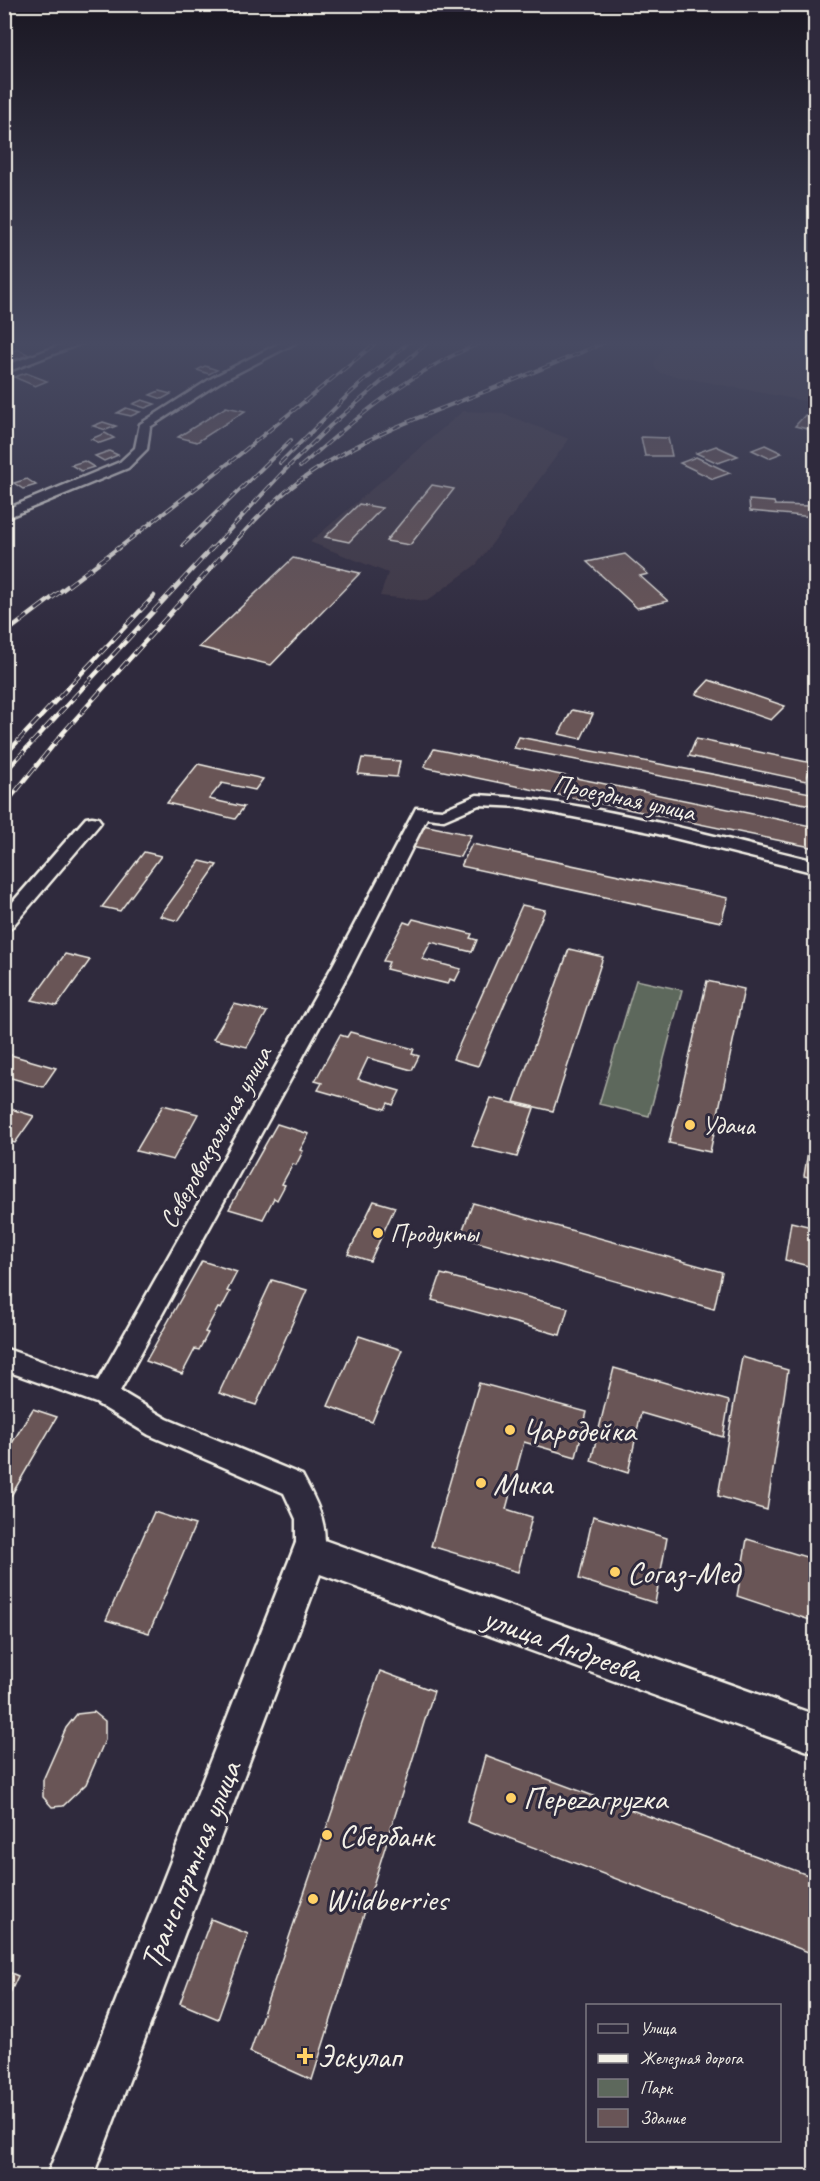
<svg xmlns="http://www.w3.org/2000/svg" width="820" height="2181" viewBox="0 0 820 2181" font-family="Caveat,sans-serif">
<style>
.built{fill:#403745}
.green{fill:#5d685c;stroke:#a8aca2;stroke-width:1.5}
.building{fill:#695557;stroke:#f4f1e8;stroke-width:1.5}
.lines{fill:none;stroke-linecap:round;stroke-linejoin:round}
.minor-casing{stroke:#f4f1e8;stroke-width:5}
.tertiary-casing{stroke:#f4f1e8;stroke-width:5}
.minor{fill:#2f2a3d;fill-rule:evenodd}
.tertiary{fill:#2f2a3d;fill-rule:evenodd}
.rail-far1-casing{stroke:#f4f1e8;stroke-width:4}
.rail-casing{stroke:#f4f1e8;stroke-width:4.5}
.rail-far1{stroke:#2f2a3d;stroke-width:2;stroke-dasharray:8;stroke-linecap:butt}
.rail{stroke:#2f2a3d;stroke-width:3;stroke-dasharray:10;stroke-linecap:butt}
.poi-dot{fill:#ffd166;stroke:#2f2a3d;stroke-width:2}
.labels{text-anchor:middle;stroke-width:6;stroke-linejoin:round;paint-order:stroke}
.street-label{font-size:26px;fill:#f4f1e8;stroke:#2f2a3d}
.poi-label{font-size:26px;fill:#f4f1e8;stroke:#2f2a3d;text-anchor:start}
.near-poi-label{font-size:32px;fill:#f4f1e8;stroke:#2f2a3d;text-anchor:start}
.near-street-label{font-size:32px;fill:#f4f1e8;stroke:#2f2a3d}
</style>
<rect width="100%" height="100%" fill="#2f2a3d"/>
<filter id="ink" filterUnits="userSpaceOnUse"><feTurbulence type="fractalNoise" baseFrequency=".0167" numOctaves="2"/><feDisplacementMap in="SourceGraphic" scale="12" xChannelSelector="R" yChannelSelector="G"/><feConvolveMatrix kernelMatrix="1 2 1 2 8 2 1 2 1" color-interpolation-filters="sRGB"/></filter>
<g filter="url(#ink)">
<g class="built">
<polygon points="666,342 815,342 815,403 660,373 655,369 654,362"/>
<polygon points="463,411 502,413 569,439 477,564 427,601 380,596 388,573 310,542"/>
</g>
<polygon class="green" points="636,980 682,990 649,1116 599,1104"/>
<g class="building">
<polygon points="18,349 29,355 4,363 4,354"/>
<polygon points="205,366 217,370 209,374 197,370"/>
<polygon points="26,373 47,381 35,386 14,377"/>
<polygon points="159,391 171,394 162,399 150,395"/>
<polygon points="142,400 155,404 145,408 133,404"/>
<polygon points="226,407 245,411 197,442 178,437"/>
<polygon points="126,408 140,412 131,416 117,413"/>
<polygon points="805,415 816,418 816,431 795,426"/>
<polygon points="103,422 116,426 106,430 93,426"/>
<polygon points="105,433 114,438 100,443 91,439"/>
<polygon points="641,437 668,438 672,456 645,456"/>
<polygon points="765,445 782,453 769,458 752,450"/>
<polygon points="716,446 738,456 718,463 696,453"/>
<polygon points="109,451 118,455 104,461 95,456"/>
<polygon points="696,457 730,473 713,479 680,463"/>
<polygon points="84,461 94,467 81,471 71,465"/>
<polygon points="27,479 36,485 23,489 14,483"/>
<polygon points="432,485 454,489 410,545 386,541"/>
<polygon points="749,500 774,502 775,505 812,506 813,517 750,511"/>
<polygon points="359,504 382,508 349,542 325,537"/>
<polygon points="625,554 648,574 640,576 668,601 637,608 587,562"/>
<polygon points="293,558 360,573 271,665 199,647"/>
<polygon points="709,680 785,706 771,720 696,694"/>
<polygon points="572,710 593,714 581,739 559,734"/>
<polygon points="519,737 816,794 816,806 514,748"/>
<polygon points="696,739 812,763 806,781 689,756"/>
<polygon points="434,749 816,827 816,848 424,767"/>
<polygon points="362,758 400,761 397,777 358,774"/>
<polygon points="198,764 263,779 255,790 222,783 209,799 244,807 235,819 167,803"/>
<polygon points="423,825 471,835 460,857 411,847"/>
<polygon points="472,844 728,898 721,922 461,866"/>
<polygon points="144,852 161,856 120,911 102,907"/>
<polygon points="200,861 217,865 178,921 160,916"/>
<polygon points="522,905 545,910 478,1066 453,1059"/>
<polygon points="413,919 472,934 470,938 477,940 472,952 431,942 422,959 461,969 455,981 450,979 448,984 386,969 389,962 383,961 404,922 410,924"/>
<polygon points="569,949 603,957 553,1111 514,1102"/>
<polygon points="65,954 90,960 57,1006 32,1000"/>
<polygon points="707,981 744,989 710,1152 669,1143"/>
<polygon points="234,1004 267,1012 247,1047 213,1039"/>
<polygon points="350,1032 414,1049 412,1054 419,1056 412,1070 368,1058 358,1079 400,1091 393,1105 388,1103 385,1109 318,1090 322,1083 315,1081 340,1035 347,1037"/>
<polygon points="4,1053 56,1068 43,1087 4,1076"/>
<polygon points="491,1098 534,1108 517,1157 472,1146"/>
<polygon points="816,1103 816,1179 804,1176"/>
<polygon points="163,1105 198,1114 173,1160 136,1151"/>
<polygon points="4,1107 34,1116 15,1143 4,1140"/>
<polygon points="277,1124 309,1134 300,1150 303,1151 296,1165 293,1164 282,1184 285,1185 277,1200 274,1198 263,1219 229,1209"/>
<polygon points="374,1201 395,1207 370,1261 348,1254"/>
<polygon points="473,1203 722,1272 714,1309 460,1237"/>
<polygon points="791,1222 816,1228 816,1268 785,1260"/>
<polygon points="202,1261 237,1272 227,1291 230,1292 221,1309 218,1308 205,1332 208,1333 199,1350 195,1349 182,1374 146,1361"/>
<polygon points="441,1274 568,1308 560,1335 432,1300"/>
<polygon points="272,1280 307,1290 256,1405 219,1393"/>
<polygon points="359,1336 402,1350 372,1422 328,1406"/>
<polygon points="742,1357 788,1370 767,1510 718,1496"/>
<polygon points="614,1368 729,1401 723,1437 641,1413 628,1473 591,1461"/>
<polygon points="479,1383 587,1412 576,1457 524,1442 506,1509 532,1517 518,1572 431,1546"/>
<polygon points="33,1409 57,1417 4,1508 4,1456"/>
<polygon points="154,1512 195,1525 149,1633 106,1620"/>
<polygon points="593,1516 667,1538 655,1603 579,1579"/>
<polygon points="747,1539 816,1560 816,1622 737,1596"/>
<polygon points="380,1671 434,1691 312,2080 250,2052"/>
<polygon points="94,1712 105,1721 105,1740 86,1784 63,1806 52,1807 43,1797 43,1780 66,1728 77,1714"/>
<polygon points="485,1756 816,1878 816,1955 467,1822"/>
<polygon points="211,1919 248,1934 218,2019 180,2003"/>
<polygon points="4,1970 18,1976 4,2006"/>
</g>
<g class="lines">
<g class="minor-casing">
<g id="minor">
<polygon points="69,342 85,342 4,373 4,366"/>
<polygon points="282,342 297,342 220,382 150,427 147,449 128,468 4,519 4,510 120,462 135,448 140,424 212,378"/>
<path d="M 477,795 C 590,800 706,835 816,861 L 816,873 L 650,832 L 522,807 L 479,805 L 444,820 L 427,818 L 352,967 L 120,1391 L 167,1419 L 302,1475 C 317,1503 333,1531 320,1563 L 310,1567 L 300,1563 L 296,1553 L 296,1519 L 284,1493 L 149,1435 L 96,1403 L 4,1370 L 4,1348 L 98,1381 L 332,967 L 414,812 L 416,808 L 442,810 Z"/>
<polygon points="92,817 98,818 101,822 98,826 11,928 4,930 4,912 86,818"/>
</g>
</g>
<g class="tertiary-casing">
<polygon id="tertiary" points="310,1535 816,1715 816,1754 320,1574 93,2176 47,2176 292,1553 297,1540"/>
</g>
<use href="#minor" class="minor"/>
<use href="#tertiary" class="tertiary"/>
<g class="rail-far1-casing">
<g id="rail-far1">
<polyline points="280,463 348,395 409,342"/>
<path d="M 300,467 C 357,417 412,370 483,342"/>
<polyline points="183,545 291,440"/>
<polyline points="116,550 239,455 377,342"/>
<polyline points="211,550 283,472 330,426 428,342"/>
<path d="M 228,550 C 252,522 280,493 311,473 C 364,437 424,415 484,392 C 525,376 565,359 606,342"/>
</g>
</g>
<g class="rail-casing">
<g id="rail">
<polyline points="4,634 118,548"/>
<polyline points="4,756 154,596"/>
<polyline points="4,773 212,548"/>
<polyline points="4,806 63,733 229,548"/>
</g>
</g>
<use href="#rail-far1" class="rail-far1"/>
<use href="#rail" class="rail"/>
</g>
</g>
<linearGradient id="sky" x2="0" y2="1"><stop stop-color="#1a1722"/><stop offset="0.53" stop-color="#474a62"/><stop offset="1" stop-color="#474a62" stop-opacity="0"/></linearGradient>
<rect width="820" height="648" fill="url(#sky)"/>
<g class="poi-dot">
<circle cx="690" cy="1125" r="6"/>
<circle cx="378" cy="1233" r="6"/>
<circle cx="510" cy="1430" r="6"/>
<circle cx="481" cy="1483" r="6"/>
<circle cx="615" cy="1572" r="6"/>
<circle cx="511" cy="1798" r="6"/>
<circle cx="327" cy="1835" r="6"/>
<circle cx="313" cy="1899" r="6"/>
<path d="M302 2047h6v6h6v6h-6v6h-6v-6h-6v-6h6z"/>
</g>
<g class="labels">
<g class="street-label">
<text transform="translate(624 797) rotate(12)" y="9">Проездная улица</text>
<text transform="translate(215 1137) rotate(-61)" y="9">Северовокзальная улица</text>
</g>
<g class="poi-label">
<text x="702" y="1134">Удача</text>
<text x="390" y="1242">Продукты</text>
</g>
<g class="near-poi-label">
<text x="522" y="1441">Чародейка</text>
<text x="493" y="1494">Мика</text>
<text x="627" y="1583">Согаз-Мед</text>
<text x="523" y="1809">Переzагруzка</text>
<text x="339" y="1846">Сбербанк</text>
<text x="325" y="1910">Wildberries</text>
<text x="317" y="2067">Эскулап</text>
</g>
<g class="near-street-label">
<text transform="translate(563 1644) rotate(20)" y="11">улица Андреева</text>
<text transform="translate(190 1865) rotate(-68)" y="11">Транспортная улица</text>
</g>
</g>
<rect width="820" height="2181" fill="none" stroke="#2f2a3d" stroke-width="24"/>
<rect x="12" y="12" width="796" height="2157" fill="none" stroke="#f4f1e8" stroke-width="2" filter="url(#ink)"/>
<rect x="586" y="2004" width="195" height="138" fill="#2f2a3d" stroke="#7e7a81" stroke-width="1.5"/>
<rect x="598" y="2024" width="30" height="9" fill="#2f2a3d" stroke="#7e7a81" stroke-width="1.5"/>
<text x="640" y="2034" font-size="18" fill="#f4f1e8">Улица</text>
<rect x="598" y="2054" width="30" height="9" fill="#f4f1e8" stroke="#7e7a81" stroke-width="1.5"/>
<text x="640" y="2064" font-size="18" fill="#f4f1e8">Железная дорога</text>
<rect x="598" y="2079" width="30" height="18" fill="#5d685c" stroke="#7e7a81" stroke-width="1.5"/>
<text x="640" y="2094" font-size="18" fill="#f4f1e8">Парк</text>
<rect x="598" y="2109" width="30" height="18" fill="#695557" stroke="#7e7a81" stroke-width="1.5"/>
<text x="640" y="2124" font-size="18" fill="#f4f1e8">Здание</text>
</svg>
